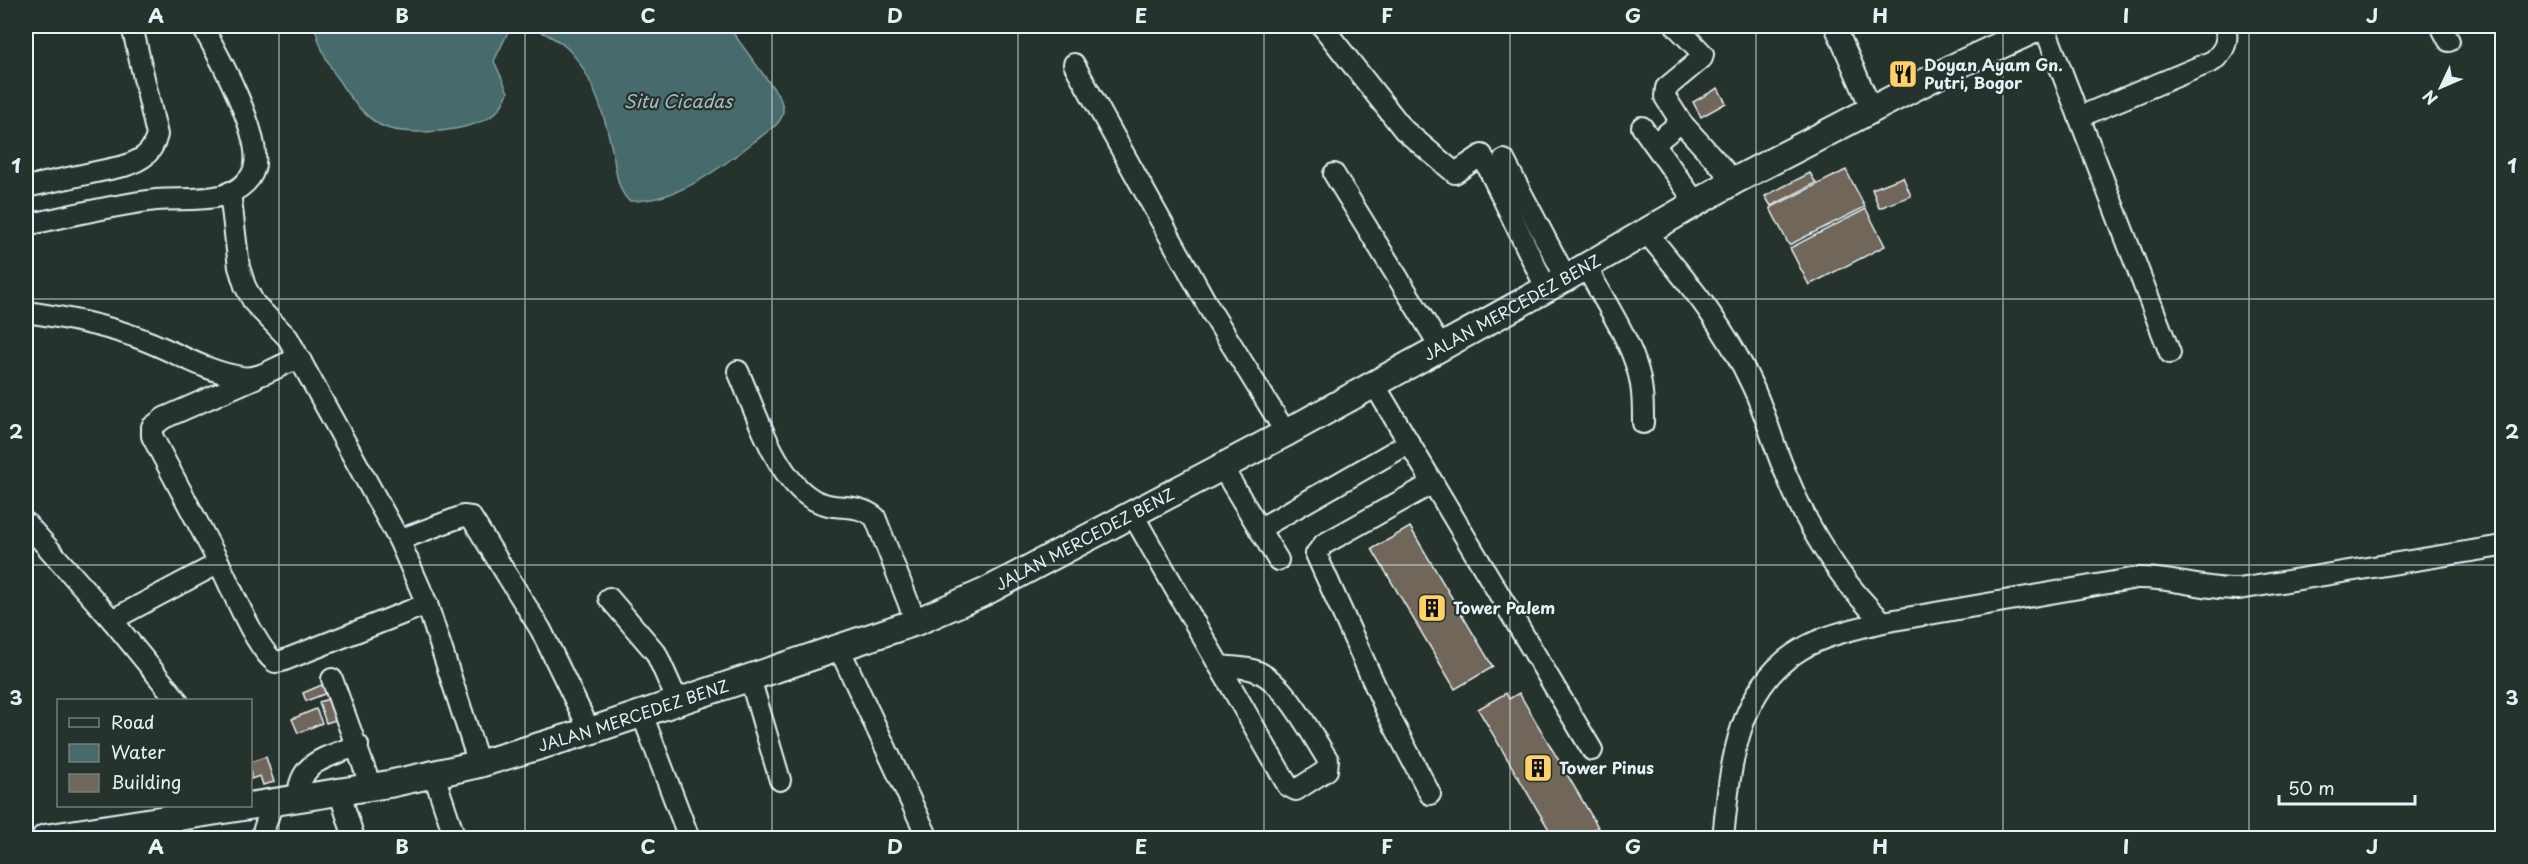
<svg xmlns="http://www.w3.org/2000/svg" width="2528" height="864" viewBox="0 0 2528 864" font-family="'Playpen Sans',sans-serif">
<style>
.water{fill:#476a6d;stroke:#87a0a5;stroke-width:1.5}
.building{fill:#70665a;stroke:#e8f1f8;stroke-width:1.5}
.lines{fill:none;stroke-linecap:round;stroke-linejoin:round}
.minor-casing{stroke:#e8f1f8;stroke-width:24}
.major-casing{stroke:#e8f1f8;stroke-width:30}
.minor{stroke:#26332d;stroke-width:20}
.major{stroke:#26332d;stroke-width:26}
.grid{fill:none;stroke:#e8f1f8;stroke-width:1.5;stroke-opacity:0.55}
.labels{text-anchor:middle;stroke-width:4.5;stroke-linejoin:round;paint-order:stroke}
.poi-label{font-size:16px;font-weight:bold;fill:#e8f1f8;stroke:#26332d;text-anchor:start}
.street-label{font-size:16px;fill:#e8f1f8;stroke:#26332d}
.water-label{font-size:18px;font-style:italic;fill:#a8bbc0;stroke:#26332d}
.neatline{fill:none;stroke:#e8f1f8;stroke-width:2}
.grid-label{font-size:20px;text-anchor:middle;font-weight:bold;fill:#e8f1f8}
</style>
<rect width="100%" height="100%" fill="#26332d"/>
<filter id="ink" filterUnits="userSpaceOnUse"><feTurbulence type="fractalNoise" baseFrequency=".0167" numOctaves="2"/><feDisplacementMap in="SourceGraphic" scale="12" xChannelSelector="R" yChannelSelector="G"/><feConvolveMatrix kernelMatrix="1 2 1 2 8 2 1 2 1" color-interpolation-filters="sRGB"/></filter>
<g filter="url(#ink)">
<g class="water">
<path d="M 315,26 L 511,26 L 494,61 L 508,92 C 505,101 500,109 493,115 C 471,132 404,138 380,125 C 352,109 320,56 315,26 Z"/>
<path d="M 529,26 L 728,26 L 779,96 C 785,109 785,116 775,126 C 731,158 686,202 629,201 C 617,189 616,170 613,154 C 606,120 594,75 568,49 C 558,39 542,32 529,26 Z"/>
</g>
<g class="building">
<polygon points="1718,88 1726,103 1701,117 1693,102"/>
<polygon points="1846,170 1865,207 1789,245 1770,208"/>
<polygon points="1810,173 1816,183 1771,206 1765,196"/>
<polygon points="1903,177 1911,196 1879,208 1872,189"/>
<polygon points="1866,209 1885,246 1809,285 1790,248"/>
<polygon points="1410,527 1493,667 1455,689 1372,549"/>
<polygon points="324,684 327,693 306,701 303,693"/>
<polygon points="1506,693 1509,699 1519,693 1598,827 1579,838 1554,838 1478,709"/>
<polygon points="334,697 342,718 326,723 319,702"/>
<polygon points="316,709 322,723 298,733 292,719"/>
<polygon points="266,757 274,782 263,785 260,776 251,779 250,762"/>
</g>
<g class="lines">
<g class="minor-casing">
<g id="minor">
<polyline points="1322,26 1404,130 1455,173 1482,155 1546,288"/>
<polyline points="1676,26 1703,54 1702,58 1666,88 1665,97 1681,122 1734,181"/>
<polyline points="1835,26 1871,108"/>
<polyline points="2044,26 2170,353"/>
<polyline points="2441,26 2449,41"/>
<polyline points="1074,64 1212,313 1286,433"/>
<path d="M 2079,117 L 2213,61 C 2225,50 2229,41 2225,26"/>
<polyline points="1642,127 1696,203"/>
<polyline points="1654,144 1681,122"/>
<polyline points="1504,160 1566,278"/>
<polyline points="1334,174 1440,346"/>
<path d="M 26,187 L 124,166 C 142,160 152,154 157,135 L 132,26"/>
<polyline points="230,192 239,267 245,286 254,303 288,338 399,540 427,604 479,764"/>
<path d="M 26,225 C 69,216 112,205 156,200 C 177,198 199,201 220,196 C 233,194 250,183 254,169 C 264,138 218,54 202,26"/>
<path d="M 1646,232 C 1686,280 1726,327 1752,385 C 1766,414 1773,445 1786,474 C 1808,529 1840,581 1883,622 L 2137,578 C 2172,577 2204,590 2239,589 L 2502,546"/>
<path d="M 1586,266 C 1603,300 1628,335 1638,371 C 1643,388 1643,406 1643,423"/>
<path d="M 26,312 C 62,317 99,324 133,336 C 170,348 202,371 241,377 C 265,381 286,357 301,361"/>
<path d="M 738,371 C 755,409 776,480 814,500 C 836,512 854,501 875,517 L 916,622"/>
<polyline points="1374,384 1592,750"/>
<polyline points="1222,467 1278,560"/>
<path d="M 1133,515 L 1288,786 L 1296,790 L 1327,770 L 1328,760 C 1311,734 1284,679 1253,670 C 1242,667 1230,667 1219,666"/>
<polyline points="26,523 112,620 177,700"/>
<polyline points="1259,529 1409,443"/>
<polyline points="399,540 463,516 471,517 541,630 590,731"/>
<path d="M 219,563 C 231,587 255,647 275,662 L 282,661 L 427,604"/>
<polyline points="609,598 656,653 678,702"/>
<polyline points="112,620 219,563 152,436 152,427 164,418 255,378"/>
<polyline points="839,648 928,838"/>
<polyline points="750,678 780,780"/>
<polyline points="332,679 371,787"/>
<polyline points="642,714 689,838"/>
<polyline points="434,775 455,838"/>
<polyline points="339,791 354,838"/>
<polyline points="1430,794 1387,712 1316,554 1324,544 1433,483"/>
<path d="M 298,798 C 299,760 327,758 358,745"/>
<polyline points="261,838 273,802"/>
<path d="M 1723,838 C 1730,771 1735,689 1800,650 C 1824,635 1855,629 1883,622"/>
</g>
</g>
<g class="major-casing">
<g id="major">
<path id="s1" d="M 45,838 L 389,784 L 479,764 L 590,731 L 916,622 L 985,592 L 1286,433 L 1566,278 L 1734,181 L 1958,65 L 2042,26"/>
</g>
</g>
<use href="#minor" class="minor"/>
<use href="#major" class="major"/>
</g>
</g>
<path class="grid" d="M 279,26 L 279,838M 525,26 L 525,838M 772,26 L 772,838M 1018,26 L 1018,838M 1264,26 L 1264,838M 1510,26 L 1510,838M 1756,26 L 1756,838M 2003,26 L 2003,838M 2249,26 L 2249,838M 26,299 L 2502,299M 26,565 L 2502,565"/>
<defs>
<g id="restaurant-square" transform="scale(1.5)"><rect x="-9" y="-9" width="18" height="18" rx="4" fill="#ffd166" stroke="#26332d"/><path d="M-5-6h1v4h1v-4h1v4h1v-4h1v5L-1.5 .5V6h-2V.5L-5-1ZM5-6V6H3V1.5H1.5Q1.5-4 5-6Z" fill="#111"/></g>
<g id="building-square" transform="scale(1.5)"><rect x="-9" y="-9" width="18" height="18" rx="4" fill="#ffd166" stroke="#26332d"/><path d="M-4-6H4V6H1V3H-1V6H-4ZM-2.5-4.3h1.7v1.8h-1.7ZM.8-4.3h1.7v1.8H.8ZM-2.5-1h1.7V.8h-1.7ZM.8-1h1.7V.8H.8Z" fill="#111"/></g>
</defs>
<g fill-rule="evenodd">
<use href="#restaurant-square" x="1903" y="74"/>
<use href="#building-square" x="1432" y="608"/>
<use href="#building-square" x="1538" y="768"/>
</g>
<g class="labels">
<g class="poi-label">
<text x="1924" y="71">Doyan Ayam Gn.<tspan x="1924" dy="18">Putri, Bogor</tspan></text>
<text x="1453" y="614">Tower Palem</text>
<text x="1559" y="774">Tower Pinus</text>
</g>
<g class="street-label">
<text dy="6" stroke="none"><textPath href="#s1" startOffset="1574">JALAN MERCEDEZ BENZ</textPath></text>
<text dy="6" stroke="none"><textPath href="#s1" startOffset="1088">JALAN MERCEDEZ BENZ</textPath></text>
<text dy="6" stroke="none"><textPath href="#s1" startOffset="602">JALAN MERCEDEZ BENZ</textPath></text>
</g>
<g class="water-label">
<text x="678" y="108">Situ Cicadas</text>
</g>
</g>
<rect width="2528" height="864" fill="none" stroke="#26332d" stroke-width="66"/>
<rect x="57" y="699" width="195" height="108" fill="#26332d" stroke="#747f7e" stroke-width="1.5"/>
<rect x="69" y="718" width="30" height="9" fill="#26332d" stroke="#747f7e" stroke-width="1.5"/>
<text x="111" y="729" font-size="18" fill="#e8f1f8">Road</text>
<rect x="69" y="744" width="30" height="18" fill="#476a6d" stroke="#747f7e" stroke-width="1.5"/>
<text x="111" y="759" font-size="18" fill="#e8f1f8">Water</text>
<rect x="69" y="774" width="30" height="18" fill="#70665a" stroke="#747f7e" stroke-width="1.5"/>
<text x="111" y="789" font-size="18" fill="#e8f1f8">Building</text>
<g transform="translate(2441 87) rotate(226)" stroke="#26332d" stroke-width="4.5" paint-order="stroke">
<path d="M0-4.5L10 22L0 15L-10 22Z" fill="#e8f1f8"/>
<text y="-9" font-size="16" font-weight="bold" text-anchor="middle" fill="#e8f1f8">N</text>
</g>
<path d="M2279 795v9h136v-9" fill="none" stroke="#e8f1f8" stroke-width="3"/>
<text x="2288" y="795" font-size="18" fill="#e8f1f8" stroke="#26332d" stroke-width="4.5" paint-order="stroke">50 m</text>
<rect x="33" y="33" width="2462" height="798" class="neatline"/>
<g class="grid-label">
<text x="156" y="23">A</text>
<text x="402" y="23">B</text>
<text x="648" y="23">C</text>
<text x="895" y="23">D</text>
<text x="1141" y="23">E</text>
<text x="1387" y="23">F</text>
<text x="1633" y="23">G</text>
<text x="1880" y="23">H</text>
<text x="2126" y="23">I</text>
<text x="2372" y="23">J</text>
<text x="16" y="173">1</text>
<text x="2512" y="173">1</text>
<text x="16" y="439">2</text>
<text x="2512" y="439">2</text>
<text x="16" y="705">3</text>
<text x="2512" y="705">3</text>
<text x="156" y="854">A</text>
<text x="402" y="854">B</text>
<text x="648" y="854">C</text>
<text x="895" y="854">D</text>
<text x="1141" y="854">E</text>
<text x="1387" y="854">F</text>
<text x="1633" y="854">G</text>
<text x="1880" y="854">H</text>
<text x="2126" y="854">I</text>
<text x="2372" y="854">J</text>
</g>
</svg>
